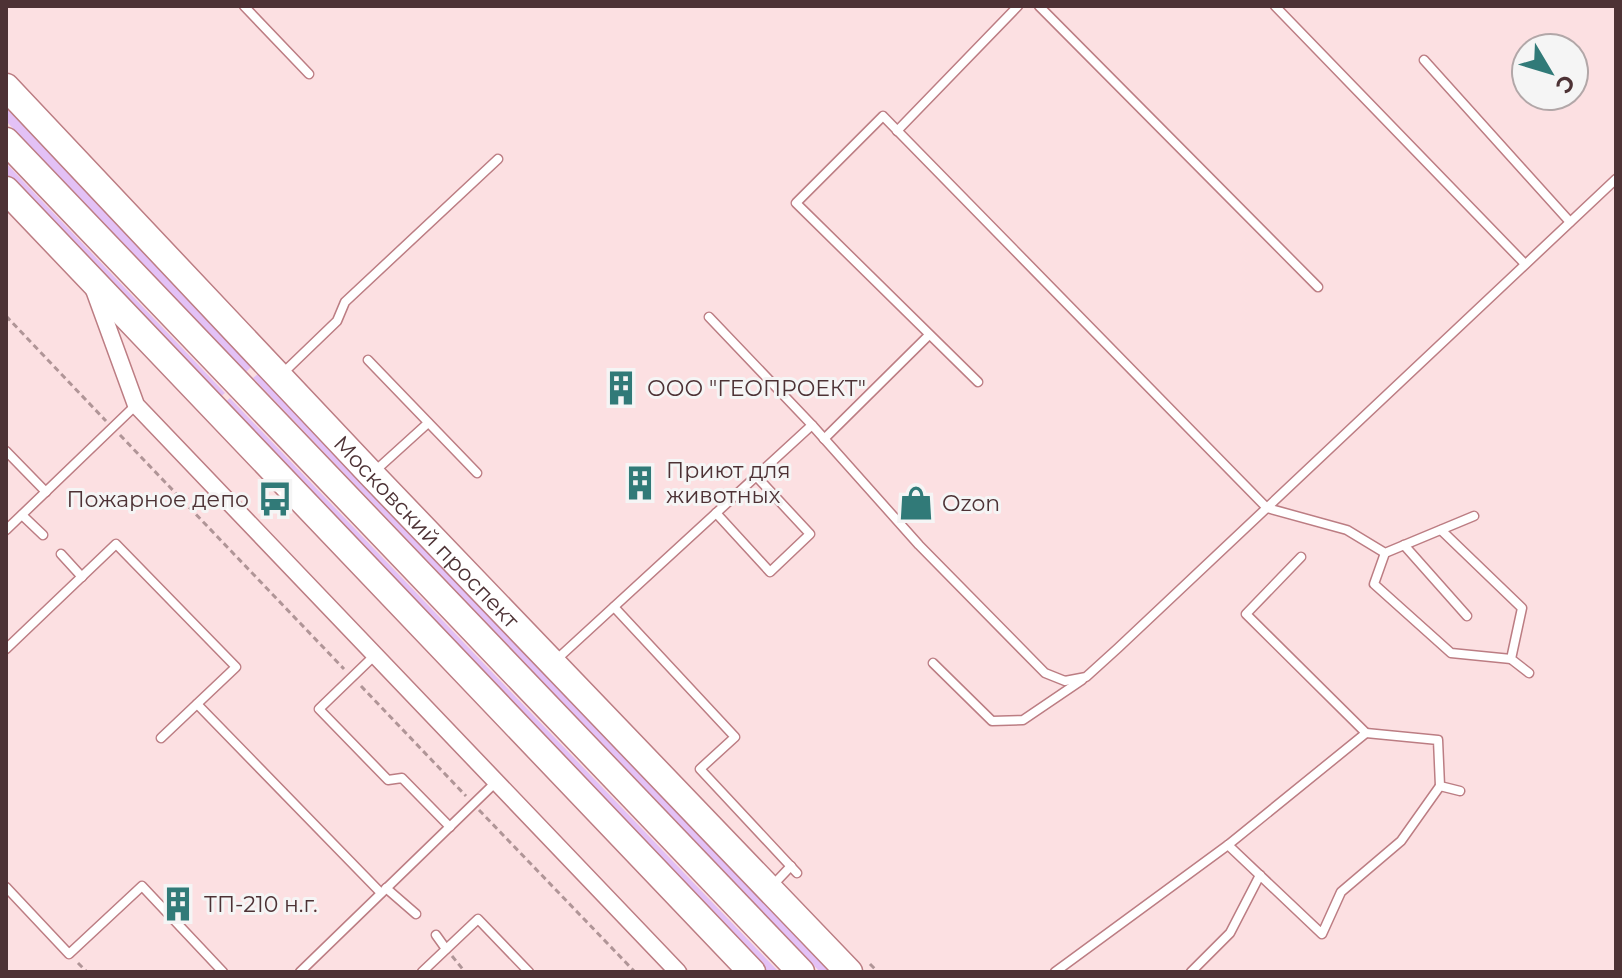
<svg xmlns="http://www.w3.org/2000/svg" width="1622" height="978" viewBox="0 0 1622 978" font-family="Montserrat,sans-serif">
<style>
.green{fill:#e3c1f6}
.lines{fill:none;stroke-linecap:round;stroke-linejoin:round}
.service-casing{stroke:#bc7d83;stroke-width:11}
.minor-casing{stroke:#bc7d83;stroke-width:19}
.primary-casing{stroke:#bc7d83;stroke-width:29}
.path{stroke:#b09597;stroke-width:3;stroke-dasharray:6 4;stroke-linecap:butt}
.service{stroke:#fff;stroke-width:8}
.minor{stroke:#fff;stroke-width:16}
.primary{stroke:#fff;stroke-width:26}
.labels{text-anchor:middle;stroke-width:6;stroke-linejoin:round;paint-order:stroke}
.poi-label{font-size:22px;fill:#4d3235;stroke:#f5f5f5;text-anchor:start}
.street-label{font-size:22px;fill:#4d3235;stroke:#f5f5f5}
</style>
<rect width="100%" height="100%" fill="#fce0e2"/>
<g class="green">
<polygon points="6,108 252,366 246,372 6,121"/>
<polygon points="6,163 225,393 218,399 6,176"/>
<polygon points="259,373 831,972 820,972 253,378"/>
<polygon points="230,398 779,972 766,972 223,404"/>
</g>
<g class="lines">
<g class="service-casing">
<g id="service">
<polyline points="244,6 309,74"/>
<polyline points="1039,6 1318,287"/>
<polyline points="1275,6 1525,264"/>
<polyline points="1424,60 1570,222"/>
<polyline points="897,131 1018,6"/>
<polyline points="709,317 812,425 919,545 1045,673 1065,681 1086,677 1118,648 1616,179"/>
<polyline points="368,360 477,473"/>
<polyline points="283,373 337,321 345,302 498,159"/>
<polyline points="978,382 796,203 883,116 1267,508 1347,530 1385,553 1474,516"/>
<polyline points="824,439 929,335"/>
<polyline points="6,451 46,492"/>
<polyline points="375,471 428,423"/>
<polyline points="716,513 770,572 810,534 756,476"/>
<polyline points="22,515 43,535"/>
<polyline points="6,530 136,405"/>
<polyline points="1441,530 1522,608 1511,659 1529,673"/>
<polyline points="1404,545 1467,616"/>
<polyline points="1385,553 1374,584 1451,653 1511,659"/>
<polyline points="61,554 82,577"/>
<polyline points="614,607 735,737 700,769 797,873"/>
<polyline points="6,649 116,544 236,667 161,738"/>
<polyline points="375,655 319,709 388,780 402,778 450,827"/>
<polyline points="556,660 812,425"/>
<polyline points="933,663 992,721 1023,720 1082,680"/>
<polyline points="197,704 381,893"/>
<polyline points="1366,733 1438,740 1440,786 1460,791"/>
<polyline points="1228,845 1322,934 1341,892 1401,841 1440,786"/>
<polyline points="772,886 791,866"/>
<polyline points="6,887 69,954 142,886 223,972"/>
<polyline points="386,888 416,914"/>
<polyline points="436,935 446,949"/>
<polyline points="300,972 496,782"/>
<polyline points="422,972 478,919 529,972"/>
<polyline points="1055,972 1228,845 1366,733 1246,614 1301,557"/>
<polyline points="1191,972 1230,933 1260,875"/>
</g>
</g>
<g class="minor-casing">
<polyline id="minor" points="93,287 136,405 678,972"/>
</g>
<g class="primary-casing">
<g id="primary">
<path id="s1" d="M 6,87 L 371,474 L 849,972"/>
<polyline points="6,141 801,972"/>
<polyline points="6,190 752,972"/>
</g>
</g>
<g class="path">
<polyline points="6,316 106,421"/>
<polyline points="120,435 344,669"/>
<polyline points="361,686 466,796"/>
<polyline points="479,810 635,972"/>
<polyline points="452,956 465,972"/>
<polyline points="78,963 87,972"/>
<polyline points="870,964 878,972"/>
</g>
<use href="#service" class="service"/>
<use href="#minor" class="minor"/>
<use href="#primary" class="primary"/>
</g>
<defs>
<g id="building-bare" transform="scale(2.76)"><path d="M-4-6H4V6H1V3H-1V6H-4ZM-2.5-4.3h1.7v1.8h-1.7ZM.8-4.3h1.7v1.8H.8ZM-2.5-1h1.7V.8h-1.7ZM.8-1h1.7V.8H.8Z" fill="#317a78" stroke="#f5f5f5" stroke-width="2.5" paint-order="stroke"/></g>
<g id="bus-bare" transform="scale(2.76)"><path d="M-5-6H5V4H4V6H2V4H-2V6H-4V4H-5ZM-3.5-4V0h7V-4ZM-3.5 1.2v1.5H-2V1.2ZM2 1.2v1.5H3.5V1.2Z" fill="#317a78" stroke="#f5f5f5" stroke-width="2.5" paint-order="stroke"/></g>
<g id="shop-bare" transform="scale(2.76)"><path d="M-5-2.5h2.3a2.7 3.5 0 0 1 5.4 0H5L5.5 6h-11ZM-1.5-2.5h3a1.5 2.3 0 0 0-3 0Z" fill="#317a78" stroke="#f5f5f5" stroke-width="2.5" paint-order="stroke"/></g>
</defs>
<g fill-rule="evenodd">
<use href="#building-bare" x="621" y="388"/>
<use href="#building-bare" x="640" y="483"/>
<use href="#bus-bare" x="275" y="499"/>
<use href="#shop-bare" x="916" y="503"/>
<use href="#building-bare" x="178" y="904"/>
</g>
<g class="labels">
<g class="poi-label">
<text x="647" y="396">ООО "ГЕОПРОЕКТ"</text>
<text x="666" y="478">Приют для<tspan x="666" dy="25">животных</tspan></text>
<text x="249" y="507" text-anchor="end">Пожарное депо</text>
<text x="942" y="511">Ozon</text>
<text x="204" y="912">ТП-210 н.г.</text>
</g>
<g class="street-label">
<text dy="8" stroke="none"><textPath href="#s1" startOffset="612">Московский проспект</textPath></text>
</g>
</g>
<rect width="1622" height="978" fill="none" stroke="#4d3235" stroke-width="16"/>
<g transform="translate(1550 72) rotate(128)"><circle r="38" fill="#f5f5f5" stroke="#b2a7a8" stroke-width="2"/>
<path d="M0-6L14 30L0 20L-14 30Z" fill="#317a78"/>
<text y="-12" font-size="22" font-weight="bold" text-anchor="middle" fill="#4d3235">С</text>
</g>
</svg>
